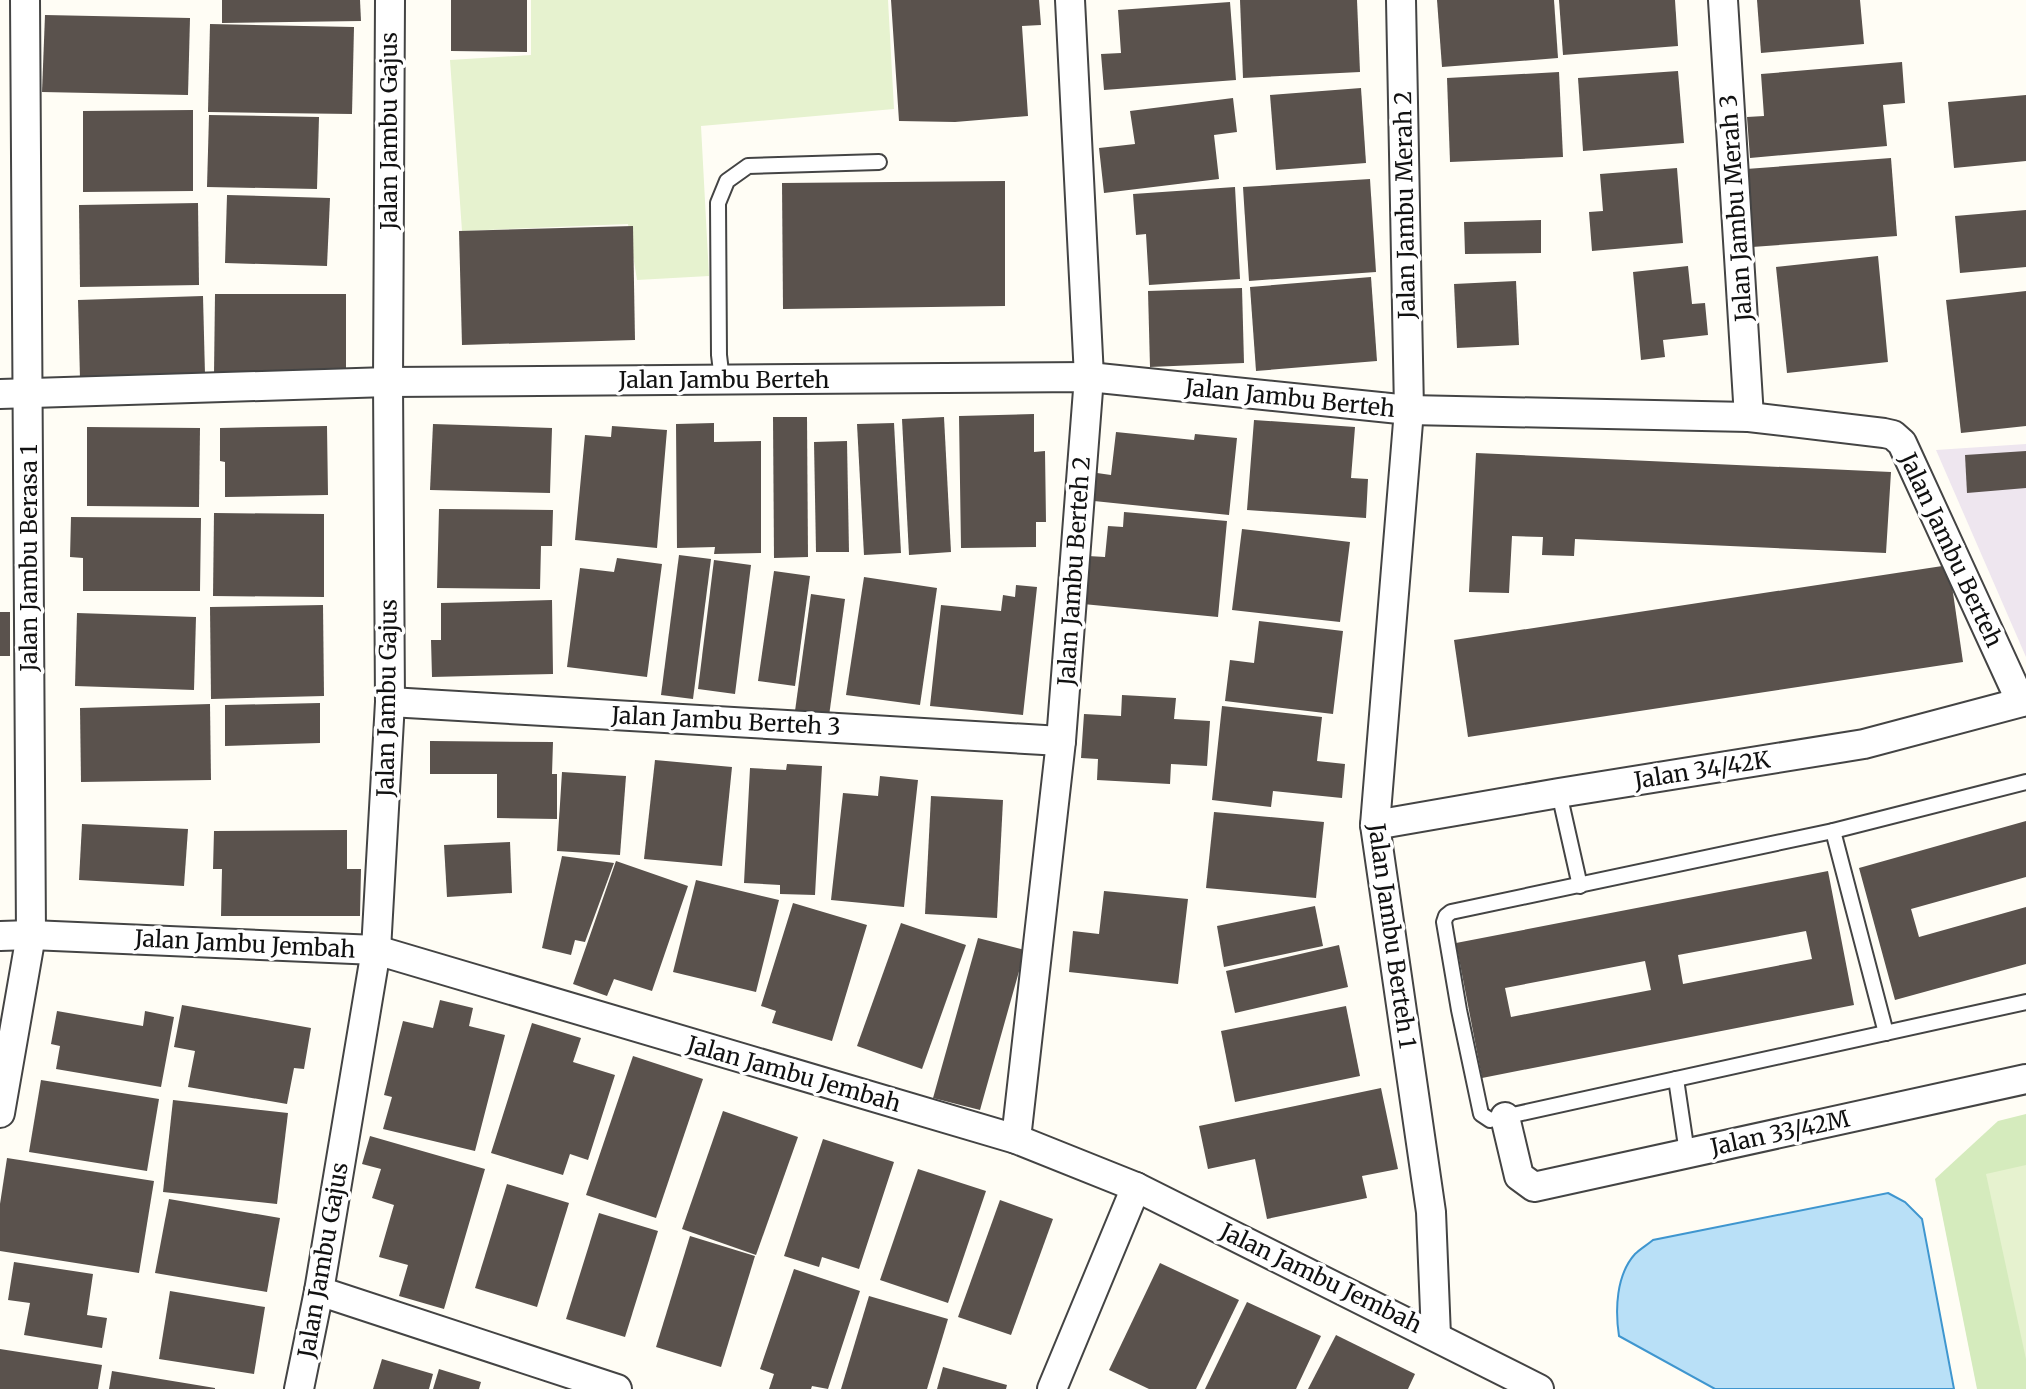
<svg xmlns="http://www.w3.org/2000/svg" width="2026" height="1389" viewBox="0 0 2026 1389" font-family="Merriweather,serif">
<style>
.industrial{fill:#eee6ef}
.green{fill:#d5ebbd}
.pitch{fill:#e6f2cf}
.water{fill:#b9e0f7;stroke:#3f96cf;stroke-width:2}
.building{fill:#5a524d;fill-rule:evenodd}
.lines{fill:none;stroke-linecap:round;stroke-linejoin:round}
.service-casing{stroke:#444;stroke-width:18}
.minor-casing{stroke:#444;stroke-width:32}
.service{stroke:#fff;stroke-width:14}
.minor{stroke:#fff;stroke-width:28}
.labels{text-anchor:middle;stroke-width:7;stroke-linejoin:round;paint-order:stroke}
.street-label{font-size:23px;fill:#111;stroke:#fff}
</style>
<rect width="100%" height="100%" fill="#fffdf5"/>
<polygon class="industrial" points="2026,444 2026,657 1936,450"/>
<polygon class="green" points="2026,1114 2026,1389 1977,1389 1935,1179 1998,1121"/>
<g class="pitch">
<polygon points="531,0 888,0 894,109 701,126 709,276 637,280 628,224 462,231 450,60 531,55"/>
<polygon points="2026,1165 2026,1359 1986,1174"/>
</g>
<path class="water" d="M 1888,1193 L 1905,1202 L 1922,1219 L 1954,1389 L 1715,1389 L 1619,1336 C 1615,1310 1616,1275 1635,1254 C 1640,1249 1647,1245 1653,1240 Z"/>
<g class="building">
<polygon points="222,0 360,0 361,21 222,23"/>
<polygon points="451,0 527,0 527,52 451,51"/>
<polygon points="891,0 1039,0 1041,25 1022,26 1028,116 955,122 899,121"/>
<polygon points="1240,0 1357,0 1360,72 1243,78"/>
<polygon points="1437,0 1554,0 1558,58 1442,67"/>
<polygon points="1559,0 1675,0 1678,46 1563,55"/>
<polygon points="1757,0 1860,0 1864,44 1761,53"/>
<polygon points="1230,2 1236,80 1104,90 1101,54 1121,53 1118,10"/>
<polygon points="45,15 190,18 188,95 42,92"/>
<polygon points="210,24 354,27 352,114 208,112"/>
<polygon points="1902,62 1905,103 1883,105 1887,146 1750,158 1747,117 1764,116 1761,74"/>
<polygon points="1678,71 1684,143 1583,151 1578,78"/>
<polygon points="1559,72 1563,157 1450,162 1447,78"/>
<polygon points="1361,88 1366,163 1276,170 1270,95"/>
<polygon points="2026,95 2026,161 1954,168 1948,102"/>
<polygon points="1233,98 1237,132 1214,135 1219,179 1104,193 1099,148 1135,144 1130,111"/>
<polygon points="193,110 193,191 83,192 83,111"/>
<polygon points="209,115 319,117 317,189 207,187"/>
<polygon points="1891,158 1897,236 1752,247 1746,169"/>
<polygon points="1677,168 1683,243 1592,251 1589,212 1603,211 1600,174"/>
<polygon points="1370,179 1376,272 1249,281 1243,187"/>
<polygon points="1005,181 1005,306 783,309 782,183"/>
<polygon points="1235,187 1240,279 1149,285 1146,234 1136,235 1133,194"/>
<polygon points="227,195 330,198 327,266 225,263"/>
<polygon points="198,203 199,285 80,287 79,205"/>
<polygon points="2026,210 2026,267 1960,273 1955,216"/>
<polygon points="1541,220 1541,253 1465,254 1464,222"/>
<polygon points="633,226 635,340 462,345 459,231"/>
<polygon points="1878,256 1888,362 1787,373 1776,267"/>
<polygon points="1688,266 1692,304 1705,303 1708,335 1663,340 1665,357 1641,360 1633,272"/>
<polygon points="1371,277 1377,361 1256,371 1250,287"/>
<polygon points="1516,281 1519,345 1457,348 1454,284"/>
<polygon points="1242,288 1244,363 1150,367 1148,291"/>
<polygon points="2026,291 2026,426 1961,433 1946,300"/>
<polygon points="215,294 346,294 346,375 214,374"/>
<polygon points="203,296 205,375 80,379 78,300"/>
<polygon points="1034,414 1034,452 1045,451 1046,522 1036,522 1036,547 961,548 959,416"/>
<polygon points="773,417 807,417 808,557 774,558"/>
<polygon points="944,417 951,552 909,555 902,419"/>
<polygon points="1254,420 1355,427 1351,478 1368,479 1366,518 1247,510"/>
<polygon points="714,423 714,442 761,441 761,553 714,554 715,547 677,548 676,424"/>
<polygon points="894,423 901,553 864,555 857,424"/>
<polygon points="433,424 552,428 550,493 430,490"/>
<polygon points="327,426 328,495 225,497 225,462 220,461 220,428"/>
<polygon points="612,426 667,430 657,548 575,540 585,435 611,437"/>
<polygon points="87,427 200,428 199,507 87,506"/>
<polygon points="1116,432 1194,440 1195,434 1237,438 1229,515 1094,501 1097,473 1111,475"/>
<polygon points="847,441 849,552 816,552 814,442"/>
<polygon points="2026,451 2026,488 1967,493 1965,455"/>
<polygon points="1476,453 1891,472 1886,553 1575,539 1574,556 1542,555 1543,537 1512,536 1509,593 1469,592"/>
<polygon points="439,509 553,510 552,546 541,546 540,589 437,588"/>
<polygon points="1124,512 1227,521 1218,617 1083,604 1088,556 1105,557 1108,526 1123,527"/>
<polygon points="214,513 324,514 324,597 213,596"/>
<polygon points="71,517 201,518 200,591 83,591 83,558 70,557"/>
<polygon points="1242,529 1350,542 1340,622 1232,610"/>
<polygon points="679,555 711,559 693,699 661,695"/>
<polygon points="617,558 662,564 647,677 567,667 580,568 614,572"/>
<polygon points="714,560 751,565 735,694 698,689"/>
<polygon points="1949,565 1963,662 1468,737 1454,640"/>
<polygon points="774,571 810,576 795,686 758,681"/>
<polygon points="864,577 937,588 920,705 846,695"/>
<polygon points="1016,585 1037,587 1023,715 930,706 941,605 1001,611 1003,595 1015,597"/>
<polygon points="811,594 845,599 829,716 795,711"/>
<polygon points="552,600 553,674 432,677 431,640 441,640 441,603"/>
<polygon points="323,605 324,696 211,699 210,607"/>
<rect x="0" y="612" width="10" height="44"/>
<polygon points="77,613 196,617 194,690 75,686"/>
<polygon points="1259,621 1343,631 1333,714 1225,701 1230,660 1254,663"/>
<polygon points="1122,695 1176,698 1174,719 1210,721 1207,766 1171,764 1170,784 1097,780 1098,759 1081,758 1084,714 1121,716"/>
<polygon points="320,703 320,743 225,746 225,705"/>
<polygon points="210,704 211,780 81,782 80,708"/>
<polygon points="1222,706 1322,717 1317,761 1345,764 1342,798 1273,791 1271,807 1212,800"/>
<polygon points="430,741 553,742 552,774 557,774 557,819 497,818 497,774 430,774"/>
<polygon points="655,760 732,767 722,866 644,859"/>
<polygon points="787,764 822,766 815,895 780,894 780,885 744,883 750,768 786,770"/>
<polygon points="562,772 626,776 620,855 557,851"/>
<polygon points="880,776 918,780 904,907 831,900 843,793 878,796"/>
<polygon points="931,796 1003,800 997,918 925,914"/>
<polygon points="1214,812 1324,822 1316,898 1206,888"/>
<polygon points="2026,821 2026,877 1911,909 1919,937 2026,907 2026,964 1895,1000 1859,868"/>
<polygon points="82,824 188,829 184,886 79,880"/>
<polygon points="347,830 347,869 361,869 360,916 221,916 222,869 213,869 214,831"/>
<polygon points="510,842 512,893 447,897 444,845"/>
<polygon points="562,856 614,863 585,942 575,940 571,955 542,948"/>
<polygon points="616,861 688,886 652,991 614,979 607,996 573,984"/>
<path d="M 1828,871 L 1854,1005 L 1482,1078 L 1456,943 ZM 1806,931 L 1812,959 L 1683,984 L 1678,955 ZM 1645,961 L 1651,990 L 1511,1017 L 1505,988 Z"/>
<polygon points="696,880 779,900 756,992 673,972"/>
<polygon points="1104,891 1188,899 1178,984 1069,972 1073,931 1099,934"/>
<polygon points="793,903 867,925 832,1041 772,1023 776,1011 761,1006"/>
<polygon points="1315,906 1323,946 1224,967 1217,926"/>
<polygon points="901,923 966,945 922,1069 857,1046"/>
<polygon points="978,938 1025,950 980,1110 933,1098"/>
<polygon points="1339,945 1348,987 1235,1013 1226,971"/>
<polygon points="440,1000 473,1008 469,1026 505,1035 475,1151 383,1129 392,1097 384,1095 403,1021 433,1028"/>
<polygon points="182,1005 311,1028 304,1069 294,1068 287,1104 188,1087 195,1051 174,1047"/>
<polygon points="1346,1006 1360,1076 1235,1102 1221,1031"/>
<polygon points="57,1011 143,1026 145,1011 174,1017 161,1087 56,1069 60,1046 51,1044"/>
<polygon points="532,1023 581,1038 573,1062 615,1075 588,1160 570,1154 563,1175 491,1153"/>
<polygon points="633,1056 703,1079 656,1218 586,1195"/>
<polygon points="41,1080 159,1099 147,1171 29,1152"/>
<polygon points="1381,1088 1398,1169 1362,1176 1367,1198 1267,1219 1255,1159 1208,1169 1199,1126"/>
<polygon points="173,1100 288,1113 277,1204 163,1192"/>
<polygon points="723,1111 798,1137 756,1255 682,1229"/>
<polygon points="370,1136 485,1169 444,1309 399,1296 408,1265 379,1257 394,1205 372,1198 381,1169 362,1164"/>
<polygon points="823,1139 894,1162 859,1269 822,1257 819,1267 784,1256"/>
<polygon points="7,1158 154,1181 139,1273 0,1251 0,1204"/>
<polygon points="918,1169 986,1191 948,1303 880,1280"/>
<polygon points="507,1184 569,1203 537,1307 475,1288"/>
<polygon points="169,1199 280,1218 267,1292 155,1273"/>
<polygon points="1000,1200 1053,1219 1011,1335 958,1317"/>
<polygon points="599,1213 658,1231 625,1337 566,1319"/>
<polygon points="690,1236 755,1256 721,1367 656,1347"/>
<polygon points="14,1262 93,1274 87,1315 107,1318 102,1348 24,1335 30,1303 8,1300"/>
<polygon points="1160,1263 1239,1300 1196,1389 1149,1389 1109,1370"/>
<polygon points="794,1269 860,1291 828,1389 812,1386 811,1389 769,1389 774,1374 760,1369"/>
<polygon points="170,1291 265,1307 254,1374 159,1359"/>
<polygon points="869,1296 948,1319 927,1389 841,1389"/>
<polygon points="1247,1302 1321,1336 1296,1389 1205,1389"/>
<polygon points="1336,1335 1415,1374 1408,1389 1308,1389"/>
<polygon points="0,1349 102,1365 98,1389 0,1389"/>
<polygon points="382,1359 433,1374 429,1389 373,1389"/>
<polygon points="943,1367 1007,1385 1006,1389 937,1389"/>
<polygon points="439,1369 481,1382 479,1389 433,1389"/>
<polygon points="112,1371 215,1388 215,1389 109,1389"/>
</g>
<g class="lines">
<g class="service-casing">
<g id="service">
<polyline points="722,380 719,355 718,203 727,181 748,166 879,162"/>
<polyline points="2026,782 1833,831 1451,912 1446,916 1444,922 1459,1010 1481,1114 1490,1120 2026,1002"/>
<polyline points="1559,793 1580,886"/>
<polyline points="1833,831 1886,1033"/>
<polyline points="1676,1079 1687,1153"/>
</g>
</g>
<g class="minor-casing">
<g id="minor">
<polyline points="1401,0 1409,410 1375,825 1431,1212 1436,1336"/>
<polyline points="1723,0 1749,417"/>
<polyline points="0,394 388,382 1089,377 1409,410 1749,417 1884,433 1893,435 1902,443 2021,702"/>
<polyline points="390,702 1061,741"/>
<polyline points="1375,825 1559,793 1864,744 2026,701"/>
<polyline points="0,936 31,935 376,950 1016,1139 1136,1187 1539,1389"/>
<polyline points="0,1113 31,935 25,0"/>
<polyline points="1505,1117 1519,1176 1534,1187 2026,1079"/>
<polyline points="1016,1139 1061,741 1089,377 1070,0"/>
<polyline points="319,1291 617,1389"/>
<polyline points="299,1389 319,1291 376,950 390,702 388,382 390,0"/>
<polyline points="1052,1389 1136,1187"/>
</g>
</g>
<use href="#service" class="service"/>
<use href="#minor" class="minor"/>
</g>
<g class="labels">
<g class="street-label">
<text transform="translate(389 131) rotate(-90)" y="8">Jalan Jambu Gajus</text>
<text transform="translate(1405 205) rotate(-91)" y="8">Jalan Jambu Merah 2</text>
<text transform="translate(1736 208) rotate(-94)" y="8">Jalan Jambu Merah 3</text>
<text x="724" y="388">Jalan Jambu Berteh</text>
<text transform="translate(1290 398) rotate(6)" y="8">Jalan Jambu Berteh</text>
<text transform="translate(1951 550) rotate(65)" y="8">Jalan Jambu Berteh</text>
<text transform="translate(29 558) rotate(-90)" y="8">Jalan Jambu Berasa 1</text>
<text transform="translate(1074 571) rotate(-86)" y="8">Jalan Jambu Berteh 2</text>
<text transform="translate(387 698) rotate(-89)" y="8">Jalan Jambu Gajus</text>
<text transform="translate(726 721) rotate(3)" y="8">Jalan Jambu Berteh 3</text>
<text transform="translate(1702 770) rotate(-9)" y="8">Jalan 34/42K</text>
<text transform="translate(1392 936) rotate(82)" y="8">Jalan Jambu Berteh 1</text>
<text transform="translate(245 944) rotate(3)" y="8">Jalan Jambu Jembah</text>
<text transform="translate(794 1074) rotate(16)" y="8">Jalan Jambu Jembah</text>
<text transform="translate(1780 1133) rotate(-12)" y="8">Jalan 33/42M</text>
<text transform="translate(323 1260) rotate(-80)" y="8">Jalan Jambu Gajus</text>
<text transform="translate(1321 1278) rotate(26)" y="8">Jalan Jambu Jembah</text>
</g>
</g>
</svg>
